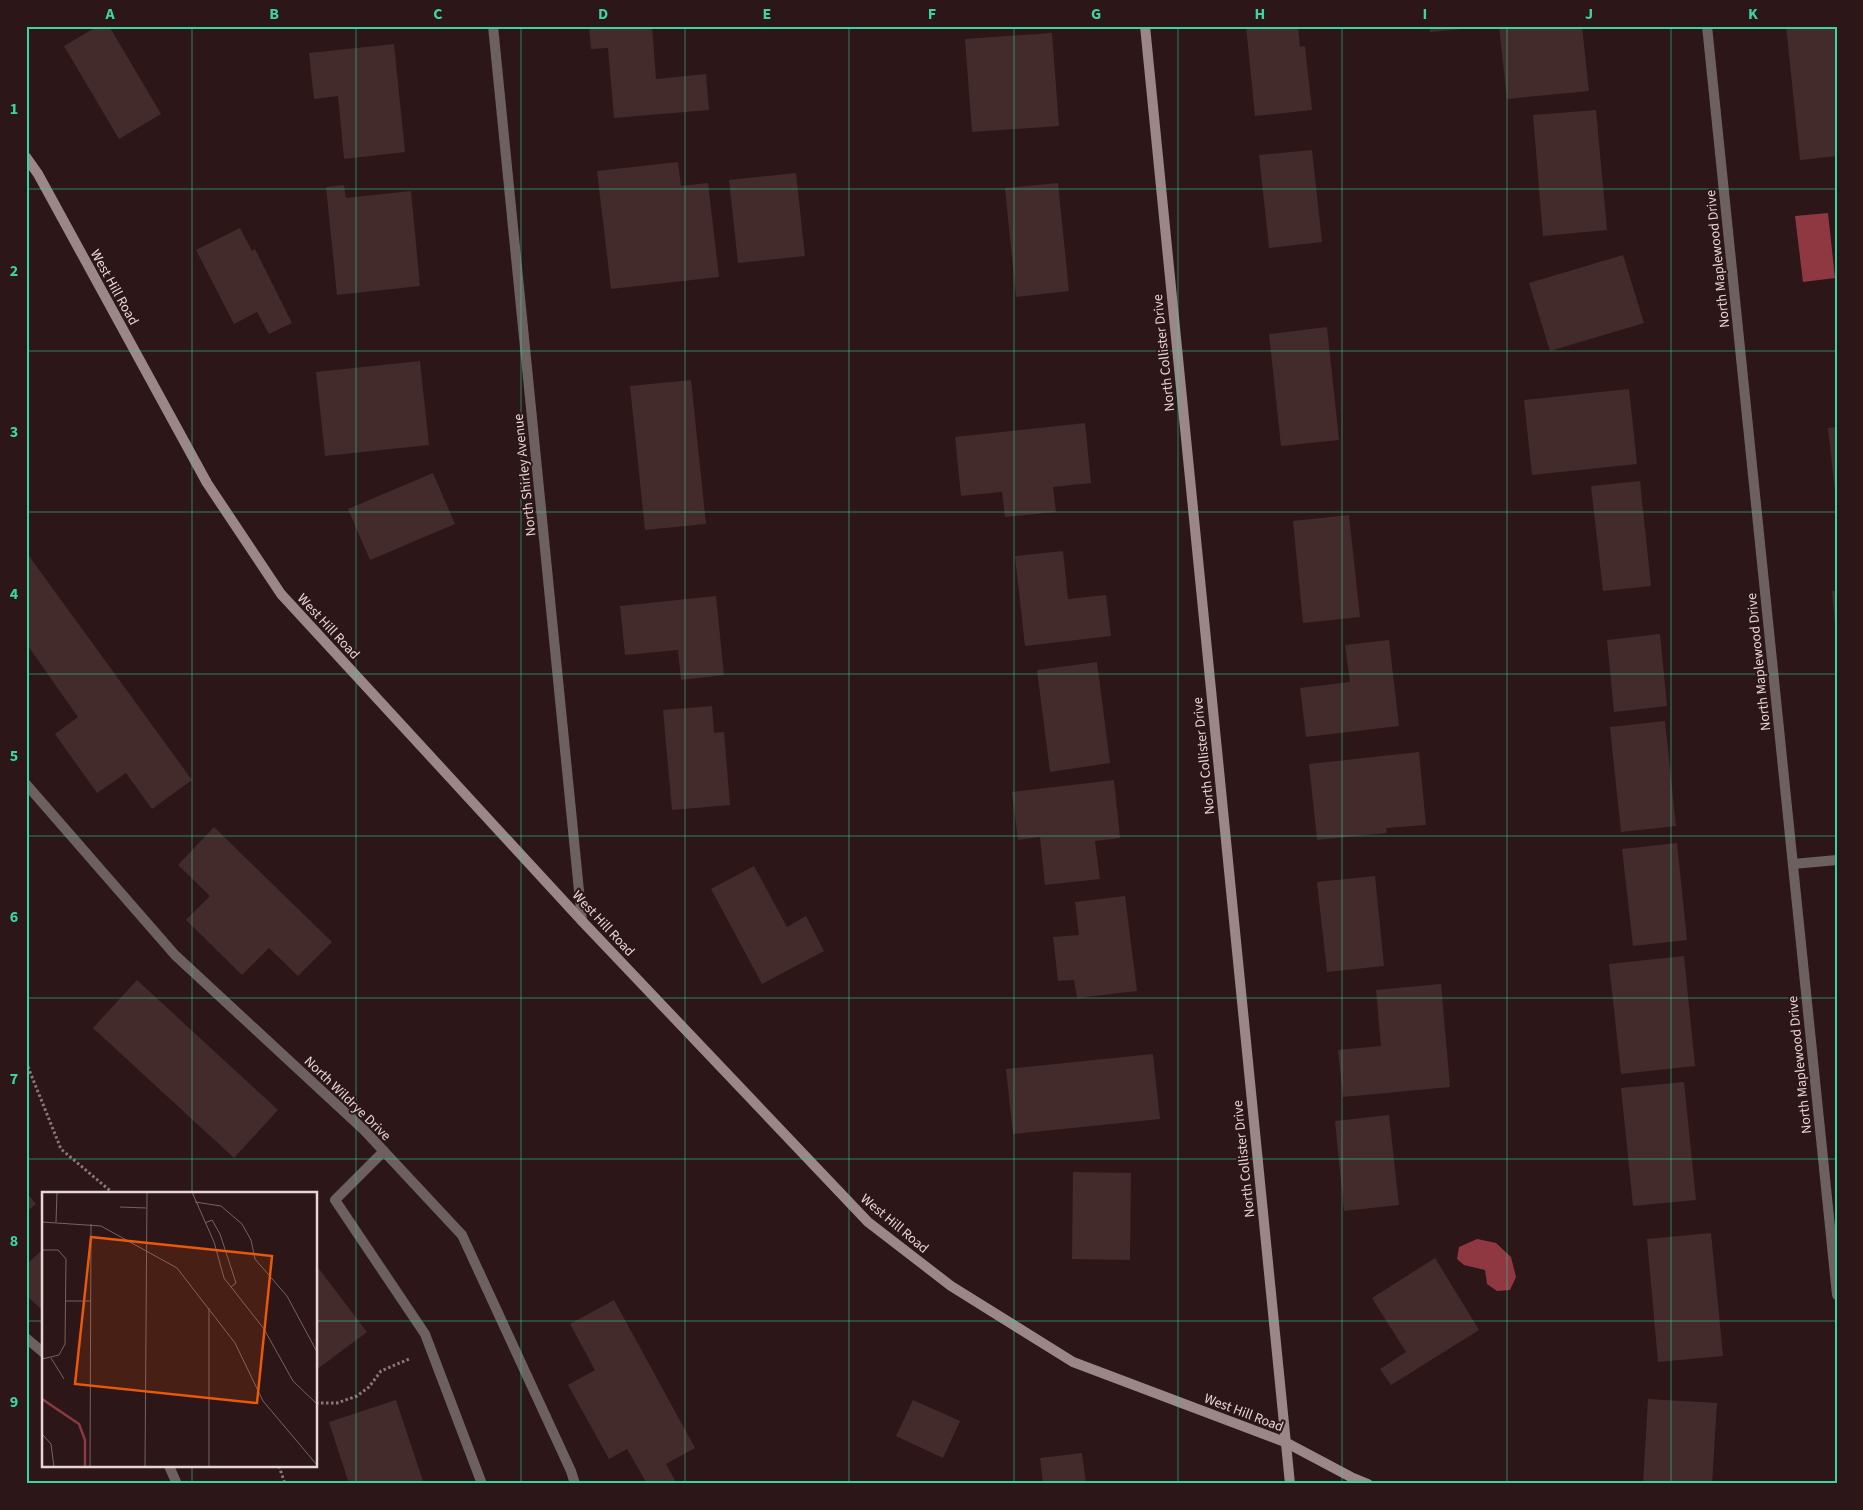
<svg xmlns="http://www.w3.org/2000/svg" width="1863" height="1510" viewBox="0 0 1863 1510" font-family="'Source Sans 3',sans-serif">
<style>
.water{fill:#8f3842}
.building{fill:#432b2c}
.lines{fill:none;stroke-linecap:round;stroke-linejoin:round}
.path{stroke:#8a7878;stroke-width:3;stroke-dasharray:2.5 2.5;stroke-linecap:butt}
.lane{stroke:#6d6061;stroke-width:10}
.street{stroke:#6d6061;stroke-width:10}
.secondary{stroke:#9b8787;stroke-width:10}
.grid{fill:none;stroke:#3dd4a3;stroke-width:1;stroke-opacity:0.55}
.labels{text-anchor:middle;stroke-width:4;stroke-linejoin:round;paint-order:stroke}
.street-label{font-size:14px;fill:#e6d6d6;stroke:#2c1617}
.inset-river{fill:none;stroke:#8f3842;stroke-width:2.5}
.inset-road{fill:none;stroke:#766363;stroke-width:1}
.view{fill:#e8590c;fill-opacity:0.15;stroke:#e8590c;stroke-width:2.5}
.inset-edge{fill:none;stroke:#e6d6d6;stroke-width:2.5}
.neatline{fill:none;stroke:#3dd4a3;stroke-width:2}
.grid-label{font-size:16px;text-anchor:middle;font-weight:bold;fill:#3dd4a3}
</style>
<rect width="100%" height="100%" fill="#2c1617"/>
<g class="water">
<polygon points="1828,213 1835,278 1803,282 1795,216"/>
<polygon points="1477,1239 1496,1243 1511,1257 1516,1277 1510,1290 1497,1291 1487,1284 1485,1270 1464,1265 1457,1259 1459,1247"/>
</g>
<g class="building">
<polygon points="98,26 109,26 161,114 119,139 64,46"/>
<polygon points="589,26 652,26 656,79 706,74 709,110 614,118 608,48 591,49"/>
<polygon points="1246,26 1298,26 1300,47 1305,46 1312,110 1255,116"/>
<polygon points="1430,26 1473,26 1473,28 1430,32"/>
<polygon points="1499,26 1582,26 1589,91 1507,99"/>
<polygon points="1786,26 1837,26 1837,156 1800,160"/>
<polygon points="1052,33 1059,126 972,132 965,39"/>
<polygon points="394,44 405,152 344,159 338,96 314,99 309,53"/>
<polygon points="1596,110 1607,230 1543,236 1533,115"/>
<polygon points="1312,150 1322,242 1269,248 1259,155"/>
<polygon points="678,162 681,186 708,183 719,277 611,289 597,171"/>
<polygon points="796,173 805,256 738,263 729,180"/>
<polygon points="1058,183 1069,291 1016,297 1005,188"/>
<polygon points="344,185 346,198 411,191 420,286 337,295 326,187"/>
<polygon points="240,228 252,251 255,249 292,323 269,334 257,312 234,324 196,250"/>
<polygon points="1623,255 1644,323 1550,351 1529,283"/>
<polygon points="1327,327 1339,440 1281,446 1269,334"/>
<polygon points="420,361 429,445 325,456 316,372"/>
<polygon points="691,380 706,524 645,530 630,386"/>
<polygon points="1629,389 1637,464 1532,475 1524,400"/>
<polygon points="1085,423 1091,483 1053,487 1056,512 1005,517 1002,492 961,496 955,437"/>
<polygon points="1837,427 1837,492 1835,492 1828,428"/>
<polygon points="433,473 455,524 370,560 348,509"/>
<polygon points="1640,481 1651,586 1603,591 1591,486"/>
<polygon points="1349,515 1360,617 1303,623 1293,521"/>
<polygon points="1063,551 1068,599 1106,595 1111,636 1025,646 1015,556"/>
<polygon points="26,552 192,780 152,809 126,773 97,793 55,734 78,717 28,646 26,648"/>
<polygon points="1837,590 1837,627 1835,627 1832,591"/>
<polygon points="716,596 724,675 681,680 678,650 625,655 620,606"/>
<polygon points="1660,634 1667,706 1614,712 1607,640"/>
<polygon points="1389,640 1399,726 1306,737 1300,688 1350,682 1345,645"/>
<polygon points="1097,662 1110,763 1050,772 1037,670"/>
<polygon points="712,706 714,733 724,732 730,805 672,810 663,710"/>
<polygon points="1665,721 1676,826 1621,832 1610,727"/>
<polygon points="1419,752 1426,825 1386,828 1387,833 1317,840 1309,764"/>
<polygon points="1114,780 1120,838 1095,841 1100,879 1045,885 1040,837 1018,840 1012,792"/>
<polygon points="214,827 332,942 298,976 269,948 242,975 186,920 210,896 178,865"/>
<polygon points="1677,843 1687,940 1633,946 1622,849"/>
<polygon points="754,866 787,927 806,916 824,951 762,984 711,889"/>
<polygon points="1375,876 1384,966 1327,972 1317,882"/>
<polygon points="1125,896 1137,991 1077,998 1074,980 1058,981 1053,937 1079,935 1075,902"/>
<polygon points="1684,956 1695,1066 1621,1074 1609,964"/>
<polygon points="137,980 278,1110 234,1158 93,1028"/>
<polygon points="1441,984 1450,1087 1343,1097 1338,1050 1381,1046 1376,990"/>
<polygon points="1153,1054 1160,1119 1013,1134 1006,1069"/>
<polygon points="1684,1082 1696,1200 1633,1206 1621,1088"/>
<polygon points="1389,1115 1399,1205 1344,1211 1335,1121"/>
<polygon points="1073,1172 1131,1173 1130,1260 1072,1259"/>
<polygon points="26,1192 36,1204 26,1212"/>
<polygon points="1711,1233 1723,1356 1658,1362 1647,1239"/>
<polygon points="44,1248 44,1312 26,1295 26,1265"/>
<polygon points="1435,1258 1479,1330 1391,1385 1380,1369 1406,1352 1372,1298"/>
<polygon points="316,1265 367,1332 316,1370"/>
<polygon points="614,1300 695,1448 666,1464 677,1484 643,1484 646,1482 627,1449 609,1459 568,1385 595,1370 570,1324"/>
<polygon points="1648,1399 1717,1403 1712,1484 1643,1484"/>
<polygon points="396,1400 424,1484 349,1484 329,1422"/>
<polygon points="913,1400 960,1421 943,1458 896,1436"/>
<polygon points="1082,1453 1086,1484 1043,1484 1040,1458"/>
</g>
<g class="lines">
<g class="path">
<polyline points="26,1062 61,1149 114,1194"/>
<polyline points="316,1403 337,1403 357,1396 369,1387 381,1371 409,1359"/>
<polyline points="279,1466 285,1484"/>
</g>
<polyline class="lane" points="384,1151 335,1200 425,1334 482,1484"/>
<g class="street">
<polyline points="493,26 582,921"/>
<polyline points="1707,26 1837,1295"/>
<polyline points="26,784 175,955 364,1130 462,1235 571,1471 575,1484"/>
<polyline points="1793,864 1837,860"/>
<polyline points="26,1338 44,1353"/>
<polyline points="169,1466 177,1484"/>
</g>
<g class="secondary">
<polyline points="1145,26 1290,1484"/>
<polyline points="26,157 38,174 207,483 281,594 582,921 868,1222 951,1286 1073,1362 1285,1442 1351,1477 1368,1484"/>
</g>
</g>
<path class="grid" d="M 192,26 L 192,1194M 356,26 L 356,1484M 521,26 L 521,1484M 685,26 L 685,1484M 849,26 L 849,1484M 1014,26 L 1014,1484M 1178,26 L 1178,1484M 1342,26 L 1342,1484M 1507,26 L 1507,1484M 1671,26 L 1671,1484M 26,189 L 1837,189M 26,351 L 1837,351M 26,512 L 1837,512M 26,674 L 1837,674M 26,836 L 1837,836M 26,998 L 1837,998M 26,1159 L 1837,1159M 26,1321 L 44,1321M 316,1321 L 1837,1321M 192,1466 L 192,1484"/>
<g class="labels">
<g class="street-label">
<text transform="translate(1717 259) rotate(-96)" y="5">North Maplewood Drive</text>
<text transform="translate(115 287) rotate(61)" y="5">West Hill Road</text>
<text transform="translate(1163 353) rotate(-96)" y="5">North Collister Drive</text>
<text transform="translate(524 475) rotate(-96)" y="5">North Shirley Avenue</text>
<text transform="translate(329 626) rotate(47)" y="5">West Hill Road</text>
<text transform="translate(1758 662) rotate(-96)" y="5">North Maplewood Drive</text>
<text transform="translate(1203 756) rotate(-96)" y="5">North Collister Drive</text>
<text transform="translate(604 923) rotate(47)" y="5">West Hill Road</text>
<text transform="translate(1799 1065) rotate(-96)" y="5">North Maplewood Drive</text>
<text transform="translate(348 1098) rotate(44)" y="5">North Wildrye Drive</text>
<text transform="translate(1243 1159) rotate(-96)" y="5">North Collister Drive</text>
<text transform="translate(895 1223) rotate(40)" y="5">West Hill Road</text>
<text transform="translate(1244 1412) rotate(21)" y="5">West Hill Road</text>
</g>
</g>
<g transform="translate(42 1192)">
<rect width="275" height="275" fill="#2c1617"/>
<path class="inset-river" d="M 0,207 L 37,232 L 43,248 L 43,275"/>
<path class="inset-road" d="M 150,0 L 172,50 L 182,86 L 222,137 L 251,189 L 275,212M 153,10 L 179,14 L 200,32 L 209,48 L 213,67 L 245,104 L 275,160M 78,15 L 104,16M 0,30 L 59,34 L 135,76 L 193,151 L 221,209 L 275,273M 14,30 L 15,0M 163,31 L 170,28 L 178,42 L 194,91 L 189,95M 0,58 L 16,58 L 24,67 L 23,152 L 17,163 L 0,167M 24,109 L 49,109M 9,166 L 22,187M 0,242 L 9,252 L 12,275M 48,275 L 49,32M 103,275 L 105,0M 167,275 L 167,116"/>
<path class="view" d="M 49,45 L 230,64 L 215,211 L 33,192 Z"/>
<rect width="275" height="275" class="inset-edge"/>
</g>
<rect width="1863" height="1510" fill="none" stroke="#2c1617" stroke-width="55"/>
<rect x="28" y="28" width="1808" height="1454" class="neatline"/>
<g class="grid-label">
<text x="110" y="19">A</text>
<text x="274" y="19">B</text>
<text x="438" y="19">C</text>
<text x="603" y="19">D</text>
<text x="767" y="19">E</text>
<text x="932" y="19">F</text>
<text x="1096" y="19">G</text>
<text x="1260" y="19">H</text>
<text x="1425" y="19">I</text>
<text x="1589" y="19">J</text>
<text x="1753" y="19">K</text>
<text x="14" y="114">1</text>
<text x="14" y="276">2</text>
<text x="14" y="437">3</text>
<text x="14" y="599">4</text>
<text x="14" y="761">5</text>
<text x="14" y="922">6</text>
<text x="14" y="1084">7</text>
<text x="14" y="1246">8</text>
<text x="14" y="1407">9</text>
</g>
</svg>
